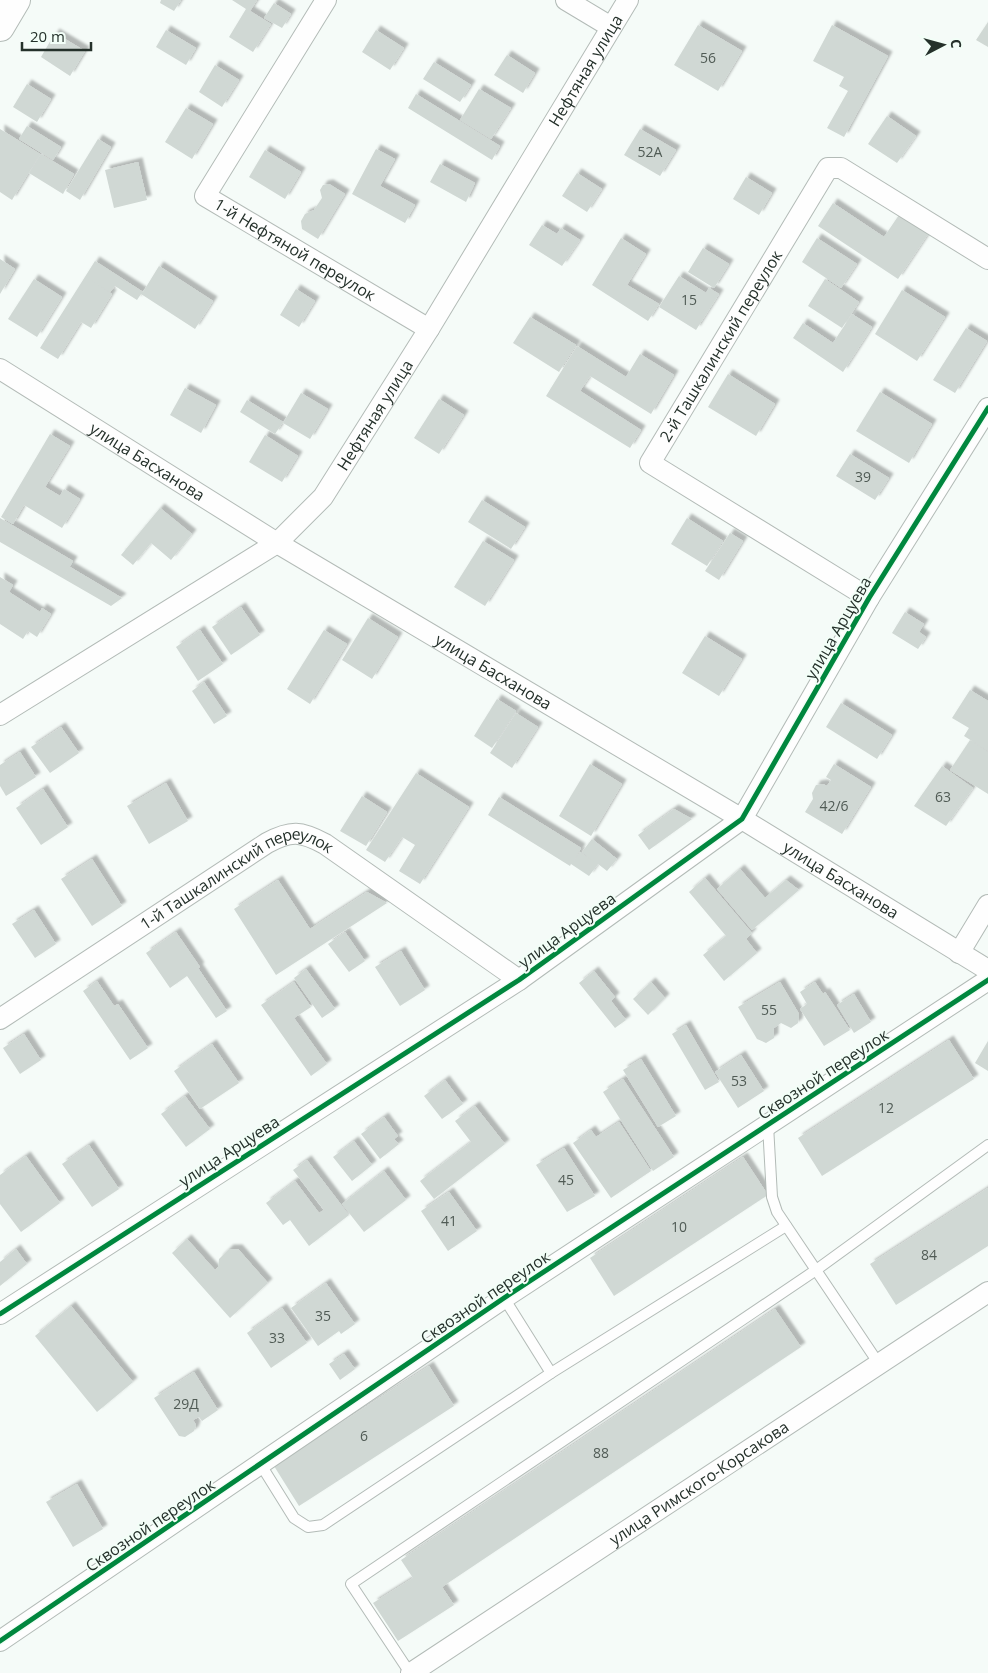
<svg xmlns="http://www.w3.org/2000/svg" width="988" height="1673" viewBox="0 0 988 1673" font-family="'Open Sans',sans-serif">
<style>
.building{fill:#d0d8d4;filter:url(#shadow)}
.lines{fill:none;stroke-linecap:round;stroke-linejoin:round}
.lane-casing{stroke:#b3bbb7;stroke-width:12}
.street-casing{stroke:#b3bbb7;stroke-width:22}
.secondary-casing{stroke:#b3bbb7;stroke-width:30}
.lane{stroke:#fefefe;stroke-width:10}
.street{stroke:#fefefe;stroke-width:20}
.secondary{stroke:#fefefe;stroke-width:28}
.cycleway-casing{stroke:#f2fef7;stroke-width:8}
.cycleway{stroke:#00873e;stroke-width:5}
.labels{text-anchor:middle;stroke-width:4;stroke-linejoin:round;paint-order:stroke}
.number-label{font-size:14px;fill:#505b55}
.street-label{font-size:16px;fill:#25312b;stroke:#f2fef7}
</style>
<defs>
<filter id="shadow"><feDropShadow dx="4.5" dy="-4.5" stdDeviation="1" flood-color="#0004"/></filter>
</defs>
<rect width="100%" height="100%" fill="#f5fbf8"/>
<g class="building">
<polygon points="161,0 181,0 174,11 160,3"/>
<polygon points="232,0 257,0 250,11 271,24 253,52 229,37 246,9"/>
<polygon points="274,3 291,14 282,28 264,18"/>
<polygon points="988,22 988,47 976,40"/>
<polygon points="698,25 742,51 718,91 674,65"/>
<polygon points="832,25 888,56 844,137 827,128 848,91 839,86 844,77 813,61"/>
<polygon points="166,30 196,48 186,65 156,47"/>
<polygon points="376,30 404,48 390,70 362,52"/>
<polygon points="55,33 85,51 70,76 41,57"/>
<polygon points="507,55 535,73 523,93 494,75"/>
<polygon points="434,62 471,85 460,102 423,79"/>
<polygon points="215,65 239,80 222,107 199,92"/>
<polygon points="27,84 51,99 37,122 13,107"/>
<polygon points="479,89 511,108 491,139 460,120"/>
<polygon points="416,94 500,146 492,160 408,108"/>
<polygon points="186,108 213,124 192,159 165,142"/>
<polygon points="887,116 916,136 897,163 868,144"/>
<polygon points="27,126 61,147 53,160 19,139"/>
<polygon points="0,129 40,154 12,200 0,192"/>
<polygon points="640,129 676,150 660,176 624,155"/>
<polygon points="98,139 111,147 80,200 66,191"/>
<polygon points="376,149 395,159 380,186 415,205 405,223 352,194"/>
<polygon points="265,150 301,172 285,199 249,177"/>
<polygon points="41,154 74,174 63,194 29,173"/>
<polygon points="138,162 147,200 114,208 105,170"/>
<polygon points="440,164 475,183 466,202 430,182"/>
<polygon points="577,173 602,189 587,212 562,196"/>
<polygon points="746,177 772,193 759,215 733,199"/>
<polygon points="329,184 345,194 318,239 302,229 301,221 305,214 314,210 322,198 320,190 323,185"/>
<polygon points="833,203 884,237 899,215 928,234 898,279 818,226"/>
<polygon points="542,225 557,234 561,228 580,240 562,266 529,245"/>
<polygon points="621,238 646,254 627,285 659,304 648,321 592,285"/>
<polygon points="817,238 857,264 841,288 802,262"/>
<polygon points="703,248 729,264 714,288 688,272"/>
<polygon points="0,259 15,269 0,294"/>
<polygon points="95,261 143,292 159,266 213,301 195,329 141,294 137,300 115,286 110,292 88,278 112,294 91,328 81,322 58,359 40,348"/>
<polygon points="679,276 706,293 709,288 719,294 696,330 659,307"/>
<polygon points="34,279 62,297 37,337 8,319"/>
<polygon points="825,279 859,302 842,328 808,306"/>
<polygon points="296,289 315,301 299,327 280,315"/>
<polygon points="902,290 945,317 917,361 875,334"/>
<polygon points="852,314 872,327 843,372 793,338 803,323 833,343"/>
<polygon points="530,317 576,345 559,372 513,343"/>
<polygon points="966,328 987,341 955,393 933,380"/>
<polygon points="577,346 626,377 640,354 674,375 651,414 590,376 580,391 641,430 630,448 546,396"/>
<polygon points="728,374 775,404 756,436 708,407"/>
<polygon points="185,388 216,405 201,433 170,415"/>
<polygon points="880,392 932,424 909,463 856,431"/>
<polygon points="301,393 328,409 310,439 283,423"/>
<polygon points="439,399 464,415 439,454 414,438"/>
<polygon points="247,400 283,422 275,434 240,412"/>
<polygon points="50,434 70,446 45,487 60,496 64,489 80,499 62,528 24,505 13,524 1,517"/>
<polygon points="265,435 298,456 282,482 249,462"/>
<polygon points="850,454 889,478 875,500 836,476"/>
<polygon points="482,500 525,527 511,549 468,522"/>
<polygon points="160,508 192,534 171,560 151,543 133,565 121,555"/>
<polygon points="0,518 73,561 65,575 70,567 122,598 111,606 0,542"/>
<polygon points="687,518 723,541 707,566 671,544"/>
<polygon points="730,533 743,541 719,580 705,571"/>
<polygon points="483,541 514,560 485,606 454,587"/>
<polygon points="0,577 13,585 9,592 40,612 42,608 51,614 37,637 28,631 23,639 0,624"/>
<polygon points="241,607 260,635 231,655 212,627"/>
<polygon points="905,612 924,624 919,632 926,637 918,649 892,633"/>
<polygon points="368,618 398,637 372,679 342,660"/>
<polygon points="200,630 223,664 198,681 176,647"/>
<polygon points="324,630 347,644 310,704 287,689"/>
<polygon points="705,636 742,659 719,696 682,673"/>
<polygon points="204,682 227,716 214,724 192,691"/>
<polygon points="970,690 988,701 988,751 964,736 969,728 952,718"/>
<polygon points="497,699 516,711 492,748 474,736"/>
<polygon points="841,703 892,735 877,759 826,727"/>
<polygon points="516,713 538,727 512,768 490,753"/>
<polygon points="61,727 79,753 50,773 31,747"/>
<polygon points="970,740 988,752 988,794 950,770"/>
<polygon points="20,752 36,777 6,796 0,786 0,765"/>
<polygon points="590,764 622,784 591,836 559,816"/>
<polygon points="834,764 871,787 842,834 805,812 813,799 812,793 816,785 823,784 827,786 831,780 826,777"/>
<polygon points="942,766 973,788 946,826 914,806"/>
<polygon points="416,773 469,807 420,884 399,871 415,845 402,837 385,862 366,850"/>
<polygon points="166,783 188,821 149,844 127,806"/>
<polygon points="43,789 68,827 41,845 16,808"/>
<polygon points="362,796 387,812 366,846 340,831"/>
<polygon points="499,797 581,848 574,861 580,852 594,862 582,852 592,839 617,859 607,871 598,864 589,876 571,864 570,866 488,815"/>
<polygon points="674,809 692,819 649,850 638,835"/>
<polygon points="92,859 122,906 92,926 61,879"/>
<polygon points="740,869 765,898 786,880 799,890 752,930 717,889"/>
<polygon points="705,878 752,933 746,939 757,953 724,981 703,955 726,936 689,892"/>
<polygon points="278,880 310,929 367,892 387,903 276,975 234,909"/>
<polygon points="34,910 56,944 35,958 12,924"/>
<polygon points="176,932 200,967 198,968 227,1011 216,1018 187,976 170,988 146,953"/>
<polygon points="345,932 365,961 349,972 328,944"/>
<polygon points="401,951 425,990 400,1006 375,967"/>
<polygon points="306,969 335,1009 322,1018 294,978"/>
<polygon points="594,971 615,997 611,1001 626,1020 615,1028 579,983"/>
<polygon points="97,981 114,1006 118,1004 148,1048 130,1060 83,991"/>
<polygon points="294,982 311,1007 294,1018 327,1064 311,1076 261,1005"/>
<polygon points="651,982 665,998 648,1015 633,999"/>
<polygon points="780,982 799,1014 798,1023 791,1028 781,1023 774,1028 774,1038 766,1043 757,1039 738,1007"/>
<polygon points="815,982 823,994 825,992 850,1030 824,1046 800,1009 807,1004 800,992"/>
<polygon points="854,994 871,1022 854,1033 837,1005"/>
<polygon points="686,1025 719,1082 705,1090 672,1034"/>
<polygon points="24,1034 41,1060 20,1074 3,1048"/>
<polygon points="949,1040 974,1079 822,1176 798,1138"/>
<polygon points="988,1041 988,1071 975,1063"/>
<polygon points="212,1044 239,1083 200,1109 174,1071"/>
<polygon points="741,1055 764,1091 738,1108 715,1072"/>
<polygon points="641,1059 676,1116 658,1127 623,1070"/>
<polygon points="623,1079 674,1157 653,1171 603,1092"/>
<polygon points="445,1080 463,1104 442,1119 424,1096"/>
<polygon points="185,1096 210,1129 186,1147 161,1114"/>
<polygon points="475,1106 505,1144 434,1199 420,1181 471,1142 455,1121"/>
<polygon points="384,1117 398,1136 394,1139 399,1144 380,1159 361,1134"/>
<polygon points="619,1122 651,1171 611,1198 573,1143 591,1130 596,1137"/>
<polygon points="354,1141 372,1165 352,1181 333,1157"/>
<polygon points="89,1145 119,1189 92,1207 62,1164"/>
<polygon points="564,1148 595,1196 567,1212 536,1165"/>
<polygon points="26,1156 60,1203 21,1232 0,1204 0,1175"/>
<polygon points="743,1157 768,1195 614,1296 590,1258"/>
<polygon points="307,1160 349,1215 309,1246 290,1220 283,1225 266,1203 295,1181 319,1213 324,1210 293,1170"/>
<polygon points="384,1171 406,1200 364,1232 342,1204"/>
<polygon points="988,1188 988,1246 896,1305 870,1264"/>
<polygon points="449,1192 477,1231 448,1251 421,1211"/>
<polygon points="187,1239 215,1270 218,1267 219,1259 229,1249 238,1249 268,1283 230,1318 172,1253"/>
<polygon points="16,1249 27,1264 0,1286 0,1262"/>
<polygon points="326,1283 355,1324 341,1334 339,1331 318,1346 291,1308"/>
<polygon points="71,1306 133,1382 97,1412 35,1336"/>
<polygon points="282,1308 307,1343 271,1368 247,1333"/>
<polygon points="775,1309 801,1347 442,1587 454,1605 398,1641 373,1603 413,1578 401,1560"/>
<polygon points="344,1354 355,1369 340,1380 329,1364"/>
<polygon points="429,1366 454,1406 299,1506 274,1466"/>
<polygon points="194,1372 218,1410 202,1421 199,1417 193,1420 196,1425 194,1431 185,1437 179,1436 154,1398"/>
<polygon points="77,1484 103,1529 73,1547 46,1502"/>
</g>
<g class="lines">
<g class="lane-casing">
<g id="lane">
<polyline points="768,1125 772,1197 777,1212 879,1364"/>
<polyline points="504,1298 551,1373"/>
<polyline points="261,1465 294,1518 308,1527 323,1525 551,1373 786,1226"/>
<polyline points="410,1673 351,1584 816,1270 988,1145"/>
</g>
</g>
<g class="street-casing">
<g id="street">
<path id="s1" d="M 326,0 L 205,196 L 429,329"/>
<polyline points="566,0 611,27"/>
<path id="s2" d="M 0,369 L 277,543 L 742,819 L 988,970"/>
<path id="s3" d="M 869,598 L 650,463 L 828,168 L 841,168 L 988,259"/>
<path id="s4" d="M 0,715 L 277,543 L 323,497 L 429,329 L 628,0"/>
<polyline points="959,953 988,905"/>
<path id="s5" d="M 0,1019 L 267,843 C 291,830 301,831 325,844 L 519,980"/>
<polyline points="0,1314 519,980 742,819 869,598 988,408"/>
<polyline points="0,1641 504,1298 988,980"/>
<path id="s6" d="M 411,1673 L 988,1292"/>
</g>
</g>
<g class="secondary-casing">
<polyline id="secondary" points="0,27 16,0"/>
</g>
<use href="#lane" class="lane"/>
<use href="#street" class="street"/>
<use href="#secondary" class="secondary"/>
<g class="cycleway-casing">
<g id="cycleway">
<polyline points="0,1314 519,980 742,819 869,598 988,408"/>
<polyline points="0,1641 504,1298 988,980"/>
</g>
</g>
<use href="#cycleway" class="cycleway"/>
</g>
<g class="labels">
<g class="number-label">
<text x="708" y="63">56</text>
<text x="650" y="157">52А</text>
<text x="689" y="305">15</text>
<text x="863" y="482">39</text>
<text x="943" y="802">63</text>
<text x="834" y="811">42/6</text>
<text x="769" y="1015">55</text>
<text x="739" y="1086">53</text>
<text x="886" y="1113">12</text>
<text x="566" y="1185">45</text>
<text x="449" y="1226">41</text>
<text x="679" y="1232">10</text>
<text x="929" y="1260">84</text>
<text x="323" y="1321">35</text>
<text x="277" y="1343">33</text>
<text x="186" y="1409">29Д</text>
<text x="364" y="1441">6</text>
<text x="601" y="1458">88</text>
</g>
<g class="street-label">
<text dy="6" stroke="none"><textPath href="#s4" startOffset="892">Нефтяная улица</textPath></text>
<text dy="6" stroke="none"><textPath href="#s1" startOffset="335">1-й Нефтяной переулок</textPath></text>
<text dy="6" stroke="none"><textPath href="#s3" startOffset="394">2-й Ташкалинский переулок</textPath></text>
<text dy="6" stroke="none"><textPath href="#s4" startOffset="488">Нефтяная улица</textPath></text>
<text dy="6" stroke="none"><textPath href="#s2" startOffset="174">улица Басханова</textPath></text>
<text transform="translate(838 628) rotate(-60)" y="6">улица Арцуева</text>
<text dy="6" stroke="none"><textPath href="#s2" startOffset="579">улица Басханова</textPath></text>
<text dy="6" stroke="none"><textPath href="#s2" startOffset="984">улица Басханова</textPath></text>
<text dy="6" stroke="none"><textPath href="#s5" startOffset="280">1-й Ташкалинский переулок</textPath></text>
<text transform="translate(567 930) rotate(-36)" y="6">улица Арцуева</text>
<text transform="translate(823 1074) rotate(-33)" y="6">Сквозной переулок</text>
<text transform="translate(229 1151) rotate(-33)" y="6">улица Арцуева</text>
<text transform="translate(485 1297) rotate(-34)" y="6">Сквозной переулок</text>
<text dy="6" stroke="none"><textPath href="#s6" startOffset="345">улица Римского-Корсакова</textPath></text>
<text transform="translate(150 1525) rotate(-34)" y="6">Сквозной переулок</text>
</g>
</g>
<g transform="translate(943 45) rotate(84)" stroke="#f2fef7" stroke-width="4" paint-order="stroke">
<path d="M0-4L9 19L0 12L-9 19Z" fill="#25312b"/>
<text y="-8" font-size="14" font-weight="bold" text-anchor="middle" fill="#25312b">С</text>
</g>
<path d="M22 42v8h69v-8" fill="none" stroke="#25312b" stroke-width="2.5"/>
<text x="30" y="42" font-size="15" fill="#25312b" stroke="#f2fef7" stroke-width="4" paint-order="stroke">20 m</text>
</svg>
